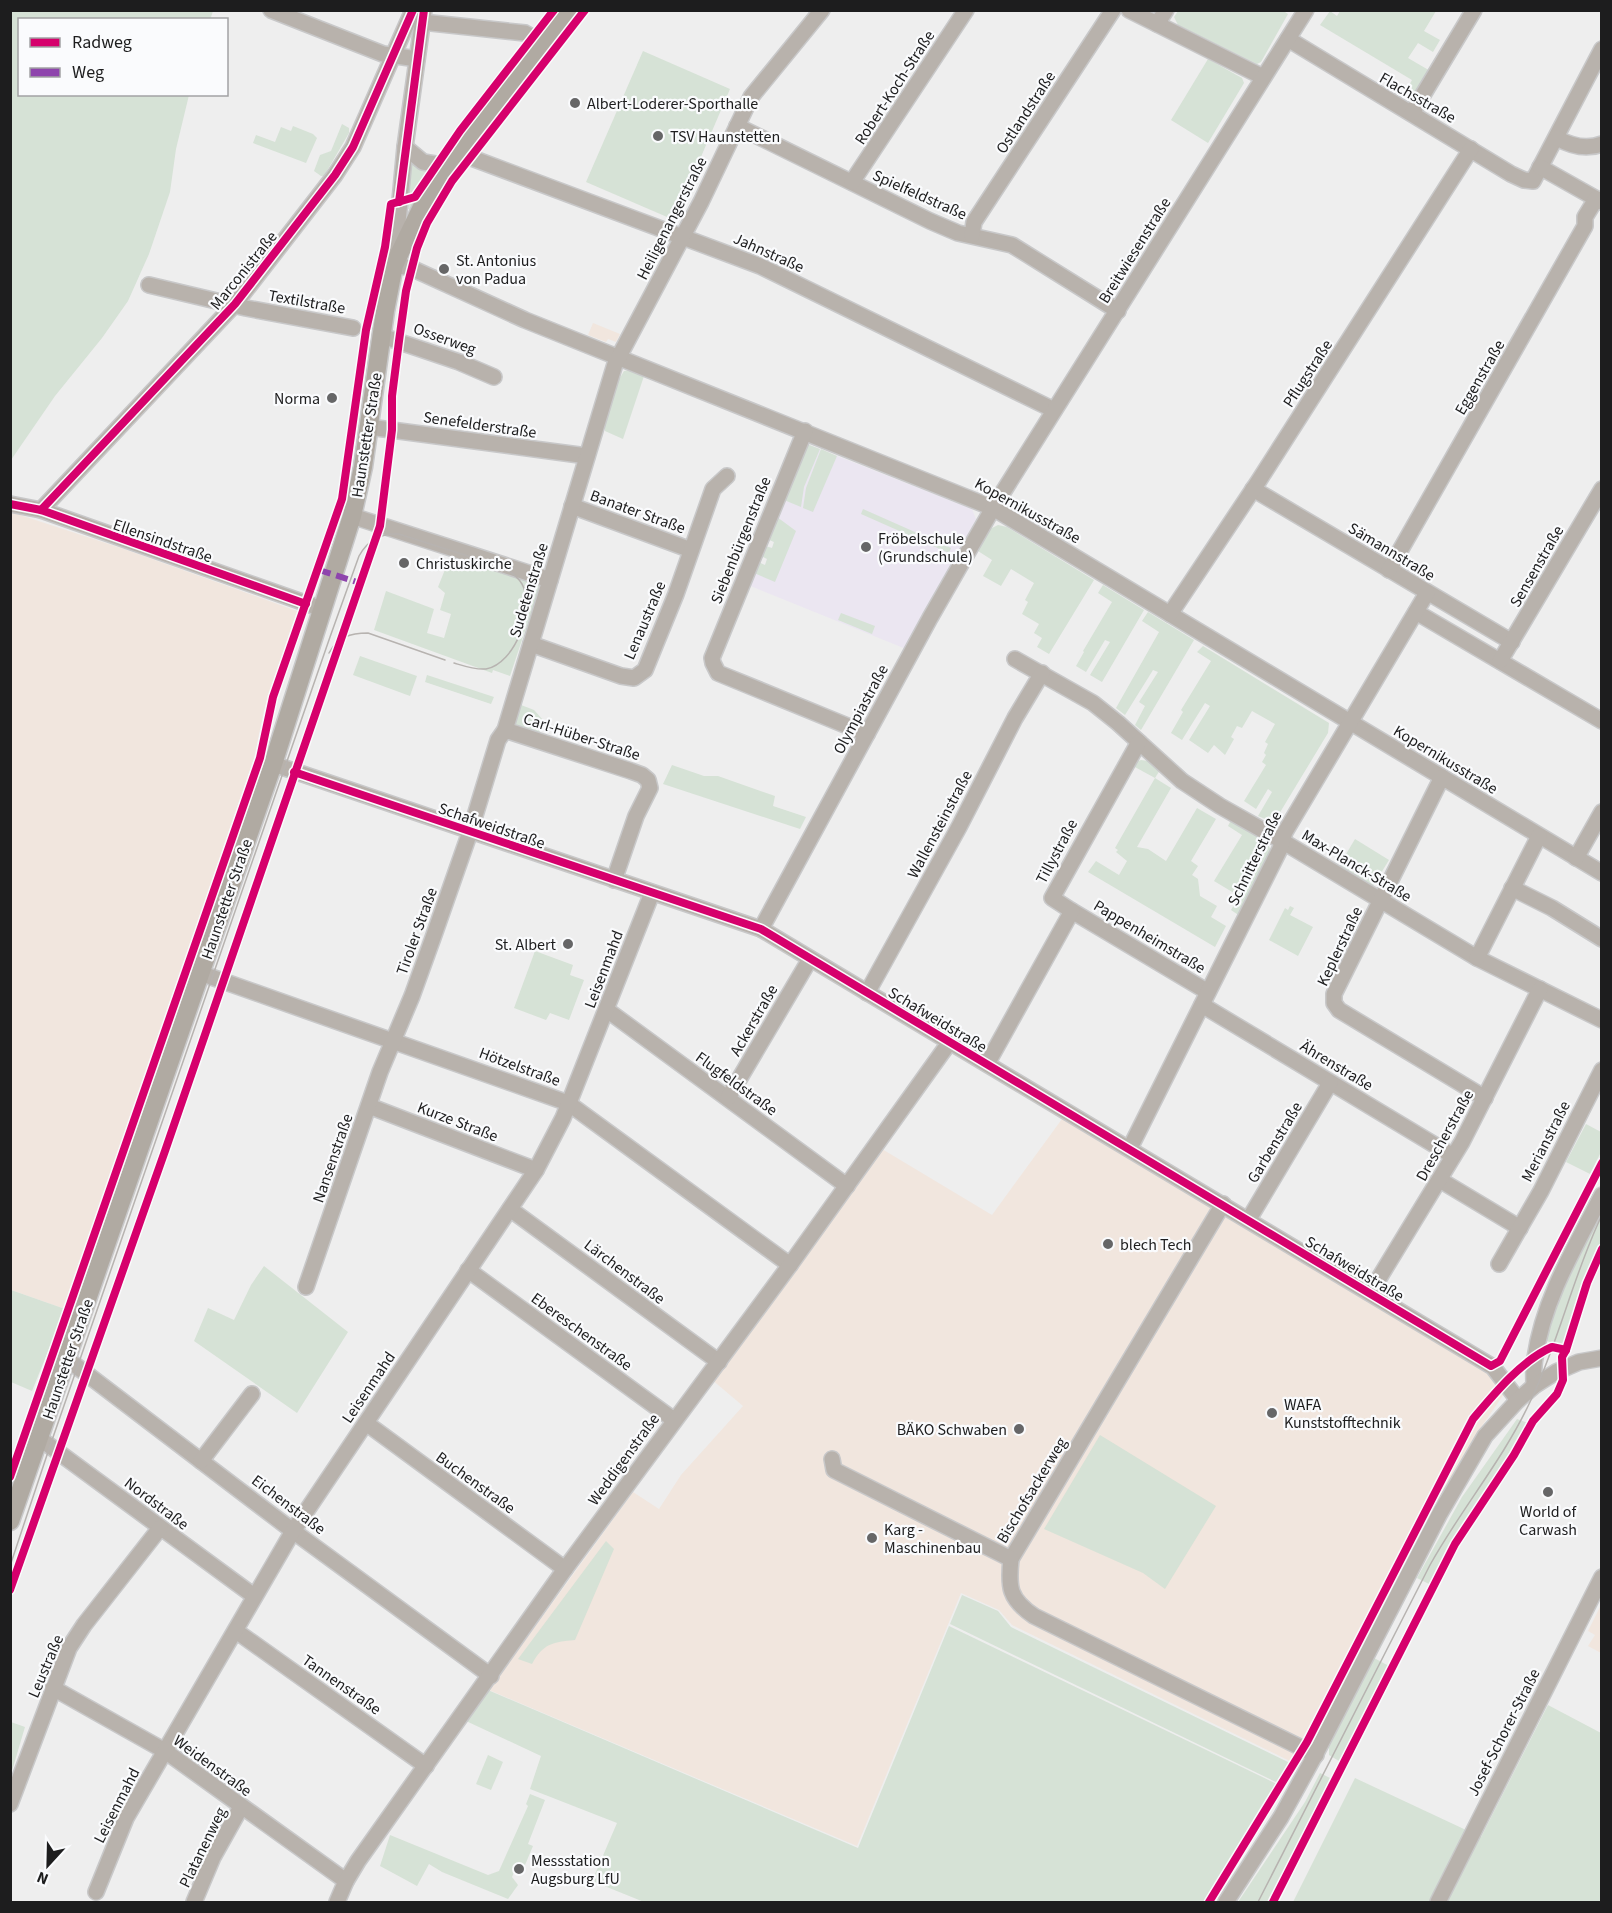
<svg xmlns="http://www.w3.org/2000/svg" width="1612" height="1913" viewBox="0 0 1612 1913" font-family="'Source Sans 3',sans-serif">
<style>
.industrial{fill:#f1e6de}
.education{fill:#ebe6f1}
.green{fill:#d6e2d6}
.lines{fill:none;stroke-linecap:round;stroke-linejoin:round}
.minor-casing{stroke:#c8c8c9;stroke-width:18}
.major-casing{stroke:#c8c8c9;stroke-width:21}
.minor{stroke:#b8b2ac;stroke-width:15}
.major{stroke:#b0aaa2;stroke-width:18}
.tram{stroke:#b7b3b0;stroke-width:1.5}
.quiet{stroke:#8e44ad;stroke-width:6;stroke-dasharray:12 6;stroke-linecap:butt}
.cycleway-casing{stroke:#fafbfd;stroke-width:11}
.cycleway{stroke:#d6006c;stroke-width:8}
.poi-dot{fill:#666667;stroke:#fafbfd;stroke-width:2}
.labels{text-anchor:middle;stroke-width:4.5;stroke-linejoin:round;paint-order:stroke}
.street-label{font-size:16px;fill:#1d1d1e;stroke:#fafbfd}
.poi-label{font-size:16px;fill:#1d1d1e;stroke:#fafbfd;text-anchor:start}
</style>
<rect width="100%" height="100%" fill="#eee"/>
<g class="industrial">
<polygon points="593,323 620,334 616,342 608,339 606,342 588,335"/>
<polygon points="11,512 124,549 297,611 264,710 254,758 65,1309 11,1290"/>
<polygon points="1062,1119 1491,1371 1504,1394 1475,1436 1302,1767 1012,1625 999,1610 961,1593 857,1846 489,1690 633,1492 659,1509 681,1475 743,1406 704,1373 877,1146 992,1215"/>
<polygon points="1601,1605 1601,1653 1588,1646 1595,1635 1588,1631"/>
</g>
<polygon class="education" points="807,444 972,509 976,519 906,649 748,585 758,562 765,565 767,559 761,556 765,546 772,548 774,542 767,539"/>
<g class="green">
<polygon points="10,11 213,11 210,20 20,20 20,94 189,95 176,149 170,192 149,254 128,301 102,338 55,396 11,460"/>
<polygon points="1178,11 1282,10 1288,14 1261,62 1257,64 1178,25 1174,17"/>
<polygon points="1330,11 1337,16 1340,11 1436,11 1424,31 1440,40 1433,52 1418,43 1408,58 1432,72 1418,97 1406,91 1412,80 1320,25"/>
<polygon points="643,51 730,89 674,220 586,182"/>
<polygon points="1208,59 1242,78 1244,83 1208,143 1171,120"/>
<polygon points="342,124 349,128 349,133 324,176 321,176 314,171 320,155 331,151"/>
<polygon points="293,126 313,134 317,138 306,163 253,143 256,135 275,142 281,127 291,131"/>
<polygon points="412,163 430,171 415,195 415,199 410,209 406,209 410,165"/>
<polygon points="631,370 644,376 623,439 605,431 605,424 618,381 624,371"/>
<polygon points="807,444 820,449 804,487 801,507 784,500"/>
<polygon points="821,449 837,456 813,512 803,508 806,488"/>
<polygon points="863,509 951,548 949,553 861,514"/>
<polygon points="777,517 796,531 775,582 754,573 758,562 765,565 767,559 761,556 765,546 772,548 774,542 767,539"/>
<polygon points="998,525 1007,527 1094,580 1049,654 1037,647 1042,638 1034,633 1039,624 1022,614 1028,602 1025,600 1034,583 1011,569 1001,586 983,576 992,560 978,551 990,529"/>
<polygon points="452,552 497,569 502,574 505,573 540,586 510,676 493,670 492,673 374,630 386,591 434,609 427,633 444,638 451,614 440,610 445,593 438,587"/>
<polygon points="1103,585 1144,610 1102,682 1090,675 1110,642 1105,640 1086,672 1076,666 1084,652 1083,651 1112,602 1098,593"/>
<polygon points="1148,612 1194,640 1141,730 1135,725 1145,706 1139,702 1158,672 1153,670 1125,715 1116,708 1159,632 1142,621"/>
<polygon points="841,613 875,626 872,634 838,620"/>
<polygon points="1203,646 1329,723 1328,733 1276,819 1270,821 1258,816 1272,792 1268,789 1256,809 1244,801 1266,765 1262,762 1266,755 1264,753 1268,744 1265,742 1275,724 1252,711 1242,728 1237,726 1231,737 1234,739 1225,755 1214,745 1208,753 1189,740 1210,706 1205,703 1182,740 1171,733 1183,712 1181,710 1211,661 1197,652"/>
<polygon points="360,656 417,676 410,696 353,675"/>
<polygon points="427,675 494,697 491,704 425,682"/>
<polygon points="516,703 534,710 543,720 539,734 522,728 510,720"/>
<polygon points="1141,760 1148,761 1160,770 1155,778 1171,788 1137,847 1148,849 1166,861 1197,808 1216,819 1191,861 1198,866 1192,875 1198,879 1200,896 1217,906 1211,917 1226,926 1215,947 1088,872 1096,861 1119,875 1127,861 1116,852 1118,850 1115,848 1155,778 1133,766 1136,762"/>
<polygon points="672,765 704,776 718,776 775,796 773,806 806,817 800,829 663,784"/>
<path d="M 1231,820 C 1244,827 1268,837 1272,853 L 1240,916 L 1231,910 L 1239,896 L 1214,881 L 1242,835 L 1228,826 Z"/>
<polygon points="1355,839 1389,860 1373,886 1339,866"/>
<polygon points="1290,906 1294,908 1290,915 1313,927 1298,956 1269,940 1285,908 1288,910"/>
<polygon points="535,951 573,965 570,975 584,980 569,1020 550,1013 546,1020 514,1008"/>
<polygon points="1586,1124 1601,1132 1601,1152 1590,1174 1566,1162"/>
<polygon points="1601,1209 1601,1243 1590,1267 1568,1336 1563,1345 1546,1341 1560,1297"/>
<polygon points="264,1266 348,1332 297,1413 194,1341 208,1308 234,1320 251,1285"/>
<polygon points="11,1290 65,1309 32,1391 11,1382"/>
<polygon points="1517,1419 1528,1423 1504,1464 1461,1527 1429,1584 1417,1578 1462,1497"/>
<polygon points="1100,1435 1216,1506 1165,1589 1143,1573 1044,1529"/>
<path d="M 606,1541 L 614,1549 L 575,1640 C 552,1642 543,1644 532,1664 L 518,1659 Z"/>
<polygon points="962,1595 998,1611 1011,1627 1292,1764 1280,1784 950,1624"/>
<polygon points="949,1626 1279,1785 1205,1902 644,1902 592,1881 617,1823 530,1789 541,1756 466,1721 488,1690 858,1848"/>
<polygon points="1374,1658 1389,1666 1344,1758 1339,1761 1329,1755 1329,1747"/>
<polygon points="1548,1705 1601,1733 1601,1902 1293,1902 1355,1778 1481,1837"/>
<polygon points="11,1722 25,1727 11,1774 10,1722"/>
<polygon points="488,1755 503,1762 491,1790 476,1784"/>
<polygon points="1320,1773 1332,1779 1270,1902 1238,1902 1305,1802"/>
<polygon points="530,1794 545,1800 528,1844 533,1846 525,1865 518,1863 512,1877 518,1885 508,1899 442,1872 429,1864 417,1886 380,1866 390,1835 488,1875 499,1871 528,1806 526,1804"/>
</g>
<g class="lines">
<g class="minor-casing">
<g id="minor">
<polyline points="271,10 383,54 417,59"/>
<polyline points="424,10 405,147 394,265 411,268 525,320 993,508 1602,873"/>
<polyline points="1129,10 1263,77"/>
<polyline points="422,22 525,33 543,43"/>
<polyline points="1157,24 1166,10"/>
<polyline points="1288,39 1511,174 1524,180 1533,181 1602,49"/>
<polyline points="1412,113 1474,10"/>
<polyline points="737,126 930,221 958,233 1012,245 1118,311"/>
<path d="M 1557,138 C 1571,146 1586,150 1602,144"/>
<polyline points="405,147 423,162 447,166"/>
<polyline points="459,151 469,157 760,266 1054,410"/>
<polyline points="1540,167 1602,202"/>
<polyline points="852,182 966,10"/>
<polyline points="972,235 974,222 1113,10"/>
<polyline points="149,285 246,308 353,328"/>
<polyline points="382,336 459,362 494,377"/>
<polyline points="369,427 587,456"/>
<polyline points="805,431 712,658 713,663 718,673 867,734"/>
<polyline points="1253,489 1512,642"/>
<polyline points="10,504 41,510 322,609"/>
<polyline points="572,506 691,550"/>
<polyline points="41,510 235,304 335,175 353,147 413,10"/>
<polyline points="352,516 550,580"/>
<polyline points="1389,570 1585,226 1585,217 1596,199"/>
<polyline points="1416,612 1602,721"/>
<polyline points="1170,614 1258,482 1471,149"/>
<polyline points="531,644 621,676 634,678 645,670 676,594 713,489 727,476"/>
<polyline points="1015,659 1093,703 1118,723 1182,781 1220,806 1282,841 1477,958 1602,1020"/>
<polyline points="1500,661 1602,489"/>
<polyline points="505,730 631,771 642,775 648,780 650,788 636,816 614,880"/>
<polyline points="273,764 761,929 1493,1367 1518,1400"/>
<polyline points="1442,777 1334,994 1334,1003 1339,1010 1485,1098"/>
<polyline points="1576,858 1602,812"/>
<polyline points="1512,888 1552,908 1602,939"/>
<polyline points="1072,911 1208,992"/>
<polyline points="761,929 930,618 993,508 1306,10"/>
<polyline points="1477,958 1539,836"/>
<polyline points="200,973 568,1103 790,1265"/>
<polyline points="867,993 959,827 1015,718 1042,673"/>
<polyline points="1202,1005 1453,1156"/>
<polyline points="607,1010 847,1186"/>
<polyline points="987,1064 1072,911 1052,898 1139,742"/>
<polyline points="728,1098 810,959"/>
<polyline points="369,1106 536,1170"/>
<polyline points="1130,1148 1280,849 1285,832 1427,593"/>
<polyline points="1440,1180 1520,1228"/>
<path d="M 1223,1204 L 1011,1559 C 1008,1587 1009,1599 1034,1616 L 1316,1755"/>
<polyline points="510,1209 719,1362"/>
<polyline points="1249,1219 1330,1083"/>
<polyline points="1499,1264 1541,1191 1602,1070"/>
<polyline points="468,1270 674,1420"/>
<polyline points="306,1287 380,1072 412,996 434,935 470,832 498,740 505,730 615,364 701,202 751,97 822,10"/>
<polyline points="1370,1293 1462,1142 1540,989"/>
<polyline points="67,1359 293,1531 491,1676"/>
<path d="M 1534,1386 C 1534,1377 1533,1367 1535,1358 C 1543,1300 1575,1247 1602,1195"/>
<polyline points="366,1423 565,1569"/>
<polyline points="39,1438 254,1596"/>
<polyline points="832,1459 834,1470 840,1473 1011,1559"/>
<polyline points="201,1461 252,1394"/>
<polyline points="236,1631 426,1766"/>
<polyline points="53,1688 165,1751 346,1881"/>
<polyline points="10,1804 69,1648 84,1625 160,1528"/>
<polyline points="96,1892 126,1818 293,1531 536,1170 563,1118 652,893"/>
<polyline points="194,1902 213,1857 241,1807"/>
<polyline points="337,1902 346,1881 358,1861 565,1569 790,1265 949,1043"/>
<polyline points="1226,1902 1281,1817 1314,1757 1439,1515 1485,1436 1518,1400 1534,1386 1556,1372 1579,1362 1602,1358"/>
<polyline points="1438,1902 1602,1577"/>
</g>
</g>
<g class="major-casing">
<polyline id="major" points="10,1521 273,764 352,516 363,467 385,311 394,265 422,207 447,166 568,10"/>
</g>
<use href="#minor" class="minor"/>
<use href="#major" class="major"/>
<g class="tram">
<path d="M 329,653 C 338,637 350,633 368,633 L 445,660"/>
<path d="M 10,1566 L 50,1446 L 330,637 L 359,556 C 368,540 380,533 399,534 L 496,565 C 507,569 516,574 522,584 C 536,608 515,664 486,669 C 475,670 464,666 454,663"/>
<path d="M 1258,1902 L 1430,1565 C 1461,1509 1503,1460 1530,1402 C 1559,1342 1573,1275 1602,1215"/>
</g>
<polyline class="quiet" points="319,570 360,583"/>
<g class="cycleway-casing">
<g id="cycleway">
<polyline points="399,202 424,10"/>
<polyline points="10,504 41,510 306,604"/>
<polyline points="41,510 235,304 335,175 353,147 413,10"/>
<polyline points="294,772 761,929 1491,1366 1500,1361 1602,1163"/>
<polyline points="10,1477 260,758 273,697 342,499 366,330 385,247 391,204 415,197 460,131 554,10"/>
<polyline points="10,1590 165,1151 380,526 392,430 392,396 399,341 406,291 417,248 427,223 452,181 585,10"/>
<path d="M 1209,1902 L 1307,1742 L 1473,1419 C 1494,1394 1522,1360 1552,1347 L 1566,1350"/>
<polyline points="1273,1902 1455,1544 1514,1455 1533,1421 1557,1394 1563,1380 1562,1357 1566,1350 1587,1283 1602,1249"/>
</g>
</g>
<use href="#cycleway" class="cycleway"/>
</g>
<g class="poi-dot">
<circle cx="575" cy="103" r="6"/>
<circle cx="658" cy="136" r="6"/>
<circle cx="444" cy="269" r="6"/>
<circle cx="332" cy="398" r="6"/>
<circle cx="866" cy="547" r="6"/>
<circle cx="404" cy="563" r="6"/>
<circle cx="568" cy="944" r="6"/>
<circle cx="1108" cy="1244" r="6"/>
<circle cx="1272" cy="1413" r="6"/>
<circle cx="1019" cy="1429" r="6"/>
<circle cx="1548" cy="1492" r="6"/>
<circle cx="872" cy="1538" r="6"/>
<circle cx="519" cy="1869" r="6"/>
</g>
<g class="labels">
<g class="street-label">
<text transform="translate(894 87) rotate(-57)" y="6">Robert-Koch-Straße</text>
<text transform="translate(1418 97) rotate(30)" y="6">Flachsstraße</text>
<text transform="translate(1025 112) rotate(-57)" y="6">Ostlandstraße</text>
<text transform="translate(920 194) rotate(24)" y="6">Spielfeldstraße</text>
<text transform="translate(671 218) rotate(-63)" y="6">Heiligenangerstraße</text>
<text transform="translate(1134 250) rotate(-58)" y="6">Breitwiesenstraße</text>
<text transform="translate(769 252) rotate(24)" y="6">Jahnstraße</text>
<text transform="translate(243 270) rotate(-51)" y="6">Marconistraße</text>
<text transform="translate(307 301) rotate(10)" y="6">Textilstraße</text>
<text transform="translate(445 338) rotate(20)" y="6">Osserweg</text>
<text transform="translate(1307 373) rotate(-57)" y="6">Pflugstraße</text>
<text transform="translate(1479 377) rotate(-60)" y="6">Eggenstraße</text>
<text transform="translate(480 424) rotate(8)" y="6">Senefelderstraße</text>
<text transform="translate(366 435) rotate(-81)" y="6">Haunstetter Straße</text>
<text transform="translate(1028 510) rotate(29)" y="6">Kopernikusstraße</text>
<text transform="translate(638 511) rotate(20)" y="6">Banater Straße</text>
<text transform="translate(163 540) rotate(19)" y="6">Ellensindstraße</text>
<text transform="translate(740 540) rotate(-68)" y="6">Siebenbürgenstraße</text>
<text transform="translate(1392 551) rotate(31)" y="6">Sämannstraße</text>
<text transform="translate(1536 566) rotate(-60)" y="6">Sensenstraße</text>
<text transform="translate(528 590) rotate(-73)" y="6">Sudetenstraße</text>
<text transform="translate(644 620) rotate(-67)" y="6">Lenaustraße</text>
<text transform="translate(860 709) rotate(-62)" y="6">Olympiastraße</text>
<text transform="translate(582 736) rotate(18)" y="6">Carl-Hüber-Straße</text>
<text transform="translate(1446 759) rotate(31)" y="6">Kopernikusstraße</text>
<text transform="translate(939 824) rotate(-62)" y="6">Wallensteinstraße</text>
<text transform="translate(492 825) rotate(19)" y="6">Schafweidstraße</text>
<text transform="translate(1056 851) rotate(-62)" y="6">Tillystraße</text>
<text transform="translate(1254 858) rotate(-64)" y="6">Schnitterstraße</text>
<text transform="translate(1357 865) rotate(31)" y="6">Max-Planck-Straße</text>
<text transform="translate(226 899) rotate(-71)" y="6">Haunstetter Straße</text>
<text transform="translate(416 931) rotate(-70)" y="6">Tiroler Straße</text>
<text transform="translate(1150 936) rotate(31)" y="6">Pappenheimstraße</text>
<text transform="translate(1339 946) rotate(-65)" y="6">Keplerstraße</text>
<text transform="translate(603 969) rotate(-69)" y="6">Leisenmahd</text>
<text transform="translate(938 1019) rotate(31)" y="6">Schafweidstraße</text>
<text transform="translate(753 1020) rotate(-60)" y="6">Ackerstraße</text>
<text transform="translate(1337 1065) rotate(31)" y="6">Ährenstraße</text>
<text transform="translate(520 1066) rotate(20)" y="6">Hötzelstraße</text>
<text transform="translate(737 1083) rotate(36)" y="6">Flugfeldstraße</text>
<text transform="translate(458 1121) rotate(21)" y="6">Kurze Straße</text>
<text transform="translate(1444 1135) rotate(-61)" y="6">Drescherstraße</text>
<text transform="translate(1545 1141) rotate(-63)" y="6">Merianstraße</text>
<text transform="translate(1274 1142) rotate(-59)" y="6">Garbenstraße</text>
<text transform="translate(332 1158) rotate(-71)" y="6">Nansenstraße</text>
<text transform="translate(1355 1268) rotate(31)" y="6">Schafweidstraße</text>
<text transform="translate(625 1271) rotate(37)" y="6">Lärchenstraße</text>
<text transform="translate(582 1331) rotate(36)" y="6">Ebereschenstraße</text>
<text transform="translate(67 1359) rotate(-71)" y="6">Haunstetter Straße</text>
<text transform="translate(368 1387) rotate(-56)" y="6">Leisenmahd</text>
<text transform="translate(623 1459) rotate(-54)" y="6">Weddigenstraße</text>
<text transform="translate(476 1482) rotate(36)" y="6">Buchenstraße</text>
<text transform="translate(1031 1490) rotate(-59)" y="6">Bischofsackerweg</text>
<text transform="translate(157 1503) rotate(37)" y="6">Nordstraße</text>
<text transform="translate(289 1504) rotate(37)" y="6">Eichenstraße</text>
<text transform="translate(45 1666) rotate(-67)" y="6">Leustraße</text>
<text transform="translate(342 1684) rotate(35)" y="6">Tannenstraße</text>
<text transform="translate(1503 1732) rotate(-63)" y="6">Josef-Schorer-Straße</text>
<text transform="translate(213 1765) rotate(36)" y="6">Weidenstraße</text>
<text transform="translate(116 1805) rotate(-63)" y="6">Leisenmahd</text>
<text transform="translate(202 1847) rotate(-64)" y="6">Platanenweg</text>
</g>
<g class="poi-label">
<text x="587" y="109">Albert-Loderer-Sporthalle</text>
<text x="670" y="142">TSV Haunstetten</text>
<text x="456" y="266">St. Antonius<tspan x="456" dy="18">von Padua</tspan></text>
<text x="320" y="404" text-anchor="end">Norma</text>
<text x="878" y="544">Fröbelschule<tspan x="878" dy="18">(Grundschule)</tspan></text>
<text x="416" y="569">Christuskirche</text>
<text x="556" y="950" text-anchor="end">St. Albert</text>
<text x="1120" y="1250">blech Tech</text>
<text x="1284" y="1410">WAFA<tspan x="1284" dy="18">Kunststofftechnik</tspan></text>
<text x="1007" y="1435" text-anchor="end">BÄKO Schwaben</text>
<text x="1548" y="1517" text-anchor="middle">World of<tspan x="1548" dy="18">Carwash</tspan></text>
<text x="884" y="1535">Karg -<tspan x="884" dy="18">Maschinenbau</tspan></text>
<text x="531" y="1866">Messstation<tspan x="531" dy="18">Augsburg LfU</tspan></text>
</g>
</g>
<rect width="1612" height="1913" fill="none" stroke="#1d1d1e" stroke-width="24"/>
<rect x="18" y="18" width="210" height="78" fill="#fafbfd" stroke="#a2a2a4" stroke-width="1.5"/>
<rect x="30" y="38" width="30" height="9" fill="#d6006c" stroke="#a2a2a4" stroke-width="1.5"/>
<text x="72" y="48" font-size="18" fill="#1d1d1e">Radweg</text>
<rect x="30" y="68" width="30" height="9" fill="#8e44ad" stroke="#a2a2a4" stroke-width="1.5"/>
<text x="72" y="78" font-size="18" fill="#1d1d1e">Weg</text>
<g transform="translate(48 1865) rotate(202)" stroke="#fafbfd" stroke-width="4.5" paint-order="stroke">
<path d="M0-4.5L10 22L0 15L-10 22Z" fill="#1d1d1e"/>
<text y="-9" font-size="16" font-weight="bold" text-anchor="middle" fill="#1d1d1e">N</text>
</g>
</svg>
